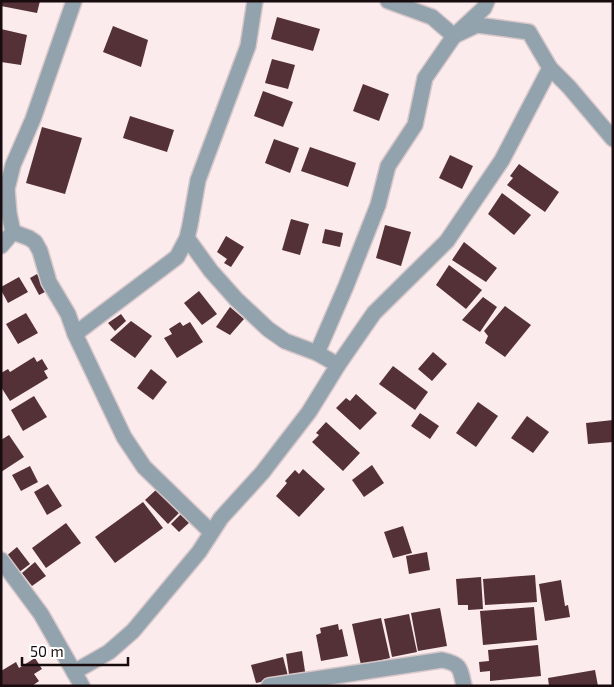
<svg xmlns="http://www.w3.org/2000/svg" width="614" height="687" viewBox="0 0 614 687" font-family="'Exo 2',sans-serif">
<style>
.building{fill:#543037}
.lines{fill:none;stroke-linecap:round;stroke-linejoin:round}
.minor-casing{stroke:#d7c7c9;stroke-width:18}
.minor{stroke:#93a3ae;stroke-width:15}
</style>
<rect width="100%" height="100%" fill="#fbebed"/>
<g class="building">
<polygon points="1,1 40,1 37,13 1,6"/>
<polygon points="277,17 320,29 313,51 271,39"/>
<polygon points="113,26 148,40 141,67 103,52"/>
<polygon points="1,29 27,35 21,65 1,62"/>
<polygon points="272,59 295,65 288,89 265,83"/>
<polygon points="363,84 389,94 379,121 353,111"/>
<polygon points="263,91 293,102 283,127 254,116"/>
<polygon points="130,116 174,130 167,152 123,138"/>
<polygon points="42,127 82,138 65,194 26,183"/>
<polygon points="274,139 299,148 290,173 265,163"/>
<polygon points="310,147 356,163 348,187 301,171"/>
<polygon points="450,155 473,166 462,189 439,178"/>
<polygon points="519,164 559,192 545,212 507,185 513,178 510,176"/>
<polygon points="502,193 531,215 514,235 488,214"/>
<polygon points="291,219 309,224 300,255 282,250"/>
<polygon points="385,225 411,232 401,266 376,258"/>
<polygon points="325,229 343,233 340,247 322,243"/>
<polygon points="226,236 244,247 231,267 224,263 227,259 217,252"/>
<polygon points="464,242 497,268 486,282 452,260"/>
<polygon points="449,265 482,290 466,309 436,285"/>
<polygon points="37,274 47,291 39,295 30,278"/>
<polygon points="19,277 28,292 8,303 1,290 1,287"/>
<polygon points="199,291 217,314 202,325 184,303"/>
<polygon points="483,297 497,307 480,332 462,320"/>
<polygon points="505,306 531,325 505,357 485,343 488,336 484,331"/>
<polygon points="230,307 244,319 230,335 216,327"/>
<polygon points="26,313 38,333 18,344 6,324"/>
<polygon points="121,314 126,321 115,331 108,323"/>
<polygon points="131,321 152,336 135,358 110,340"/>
<polygon points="180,322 183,326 190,322 203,342 177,358 164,338 172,334 169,329"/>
<polygon points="433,352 447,364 432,381 418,369"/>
<polygon points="34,357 37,362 42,359 48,369 44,371 48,378 10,401 1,387 1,373 8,369 10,372"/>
<polygon points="393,366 428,392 415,410 379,384"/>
<polygon points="151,369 167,382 153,400 137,388"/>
<polygon points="356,394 377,413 360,430 336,408 346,398 350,401"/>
<polygon points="34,396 47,417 23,431 11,410"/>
<polygon points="478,402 498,416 476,447 456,433"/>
<polygon points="420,413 439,426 430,439 411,426"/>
<polygon points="527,416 549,432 533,453 511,438"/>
<polygon points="613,420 613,442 588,444 586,423"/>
<polygon points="326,422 360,453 343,471 312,442 319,435 316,433"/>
<polygon points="9,435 24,457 1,472 1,440"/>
<polygon points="372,465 384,483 364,497 352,480"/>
<polygon points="30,466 38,482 21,491 12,475"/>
<polygon points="303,469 325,489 299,517 276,496 287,483 285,481 295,470 299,474"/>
<polygon points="48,484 62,506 47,515 34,492"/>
<polygon points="157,489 179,513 168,524 145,500"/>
<polygon points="143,502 163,528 115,563 95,537"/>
<polygon points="182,513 190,522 179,532 171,524"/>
<polygon points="66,523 81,543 46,568 32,548"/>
<polygon points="403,526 412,553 393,558 384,532"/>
<polygon points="17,547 30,564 18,573 5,557"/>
<polygon points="427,552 430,570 409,574 406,556"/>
<polygon points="35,562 46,576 32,586 22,573"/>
<polygon points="535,575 537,602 485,605 483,579"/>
<polygon points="481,577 483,609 468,610 468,605 458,605 456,579"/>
<polygon points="561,580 565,606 568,605 570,617 545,621 539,584"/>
<polygon points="534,607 537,640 483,645 480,611"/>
<polygon points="440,608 447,646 418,651 411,613"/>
<polygon points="409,614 417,652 392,657 384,619"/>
<polygon points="381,618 390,658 361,665 352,624"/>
<polygon points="338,624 339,630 342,629 348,656 321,661 316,635 321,633 320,628"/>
<polygon points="538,645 541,676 490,681 490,671 480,672 479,662 489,661 488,650"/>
<polygon points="302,651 306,678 290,681 286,654"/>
<polygon points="283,657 288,676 256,683 251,665"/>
<polygon points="35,658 42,669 34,674 39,681 32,686 2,686 1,671 16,662 19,668"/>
<polygon points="595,670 598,686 549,686 548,678"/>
</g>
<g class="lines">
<g class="minor-casing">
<g id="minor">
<polyline points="388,1 432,17 454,36 477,25 529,32 550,68 569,87 613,139"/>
<polyline points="13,232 29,238 35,242 40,251 49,282 68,314 75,334 124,437 144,467 211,532"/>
<polyline points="187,238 211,271 236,299 268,329 285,341 317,353 338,365"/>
<polyline points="1,246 13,232 9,213 7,189 13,165 33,119 74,1"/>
<polyline points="75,334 177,257 187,238 190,225 198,180 248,46 255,1"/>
<polyline points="317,353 346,286 378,205 388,166 415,125 425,78 454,36 484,8 487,1"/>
<polyline points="1,560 41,614 82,686"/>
<polyline points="74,672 109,652 133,631 199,552 221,518 262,473 309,412 338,365 374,313 447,241 502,160 550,68"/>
<path d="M 269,686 L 442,660 C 461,664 460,668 464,686"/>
</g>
</g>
<use href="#minor" class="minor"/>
</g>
<rect width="614" height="687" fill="none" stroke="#190c0e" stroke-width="5"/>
<path d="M22 657v8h106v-8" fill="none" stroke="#190c0e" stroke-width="2.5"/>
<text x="30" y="657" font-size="15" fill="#190c0e" stroke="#ffffff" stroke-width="4" paint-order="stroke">50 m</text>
</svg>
